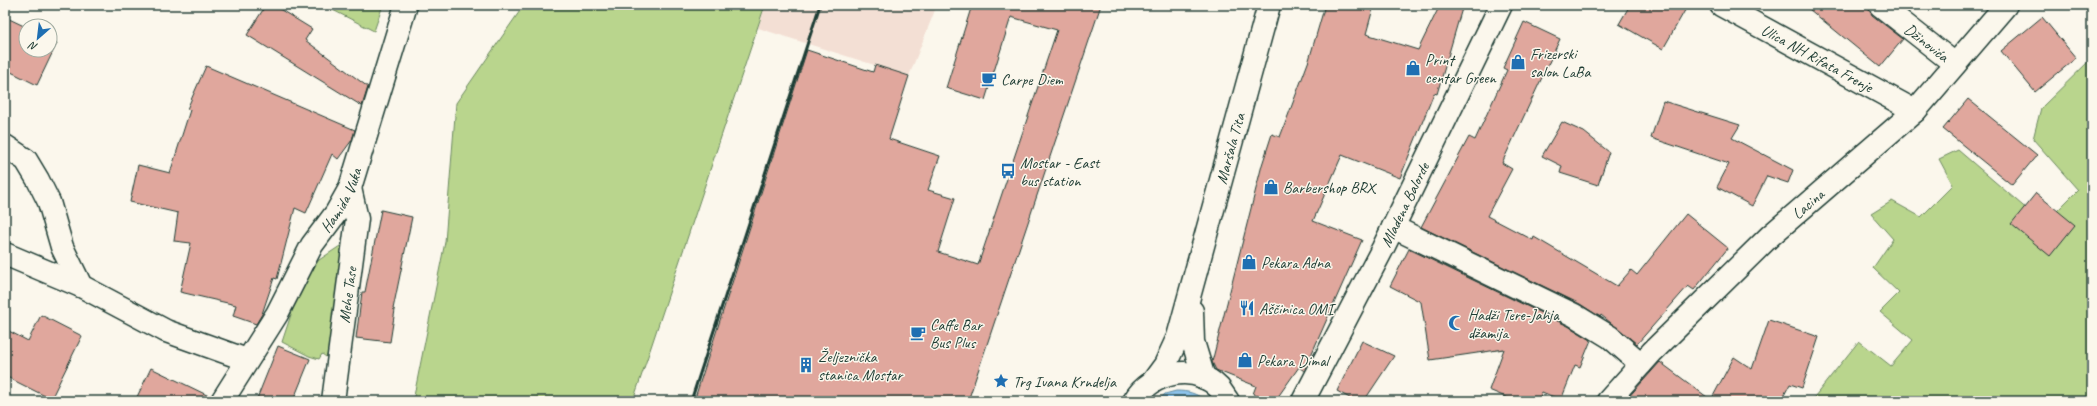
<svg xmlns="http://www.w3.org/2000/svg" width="2097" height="406" viewBox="0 0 2097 406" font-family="Caveat,sans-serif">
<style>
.built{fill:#f3dfd4}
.green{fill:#b9d58d;stroke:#6c8960}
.water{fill:#8dc3eb;stroke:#618da2}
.building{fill:#e0a79d;stroke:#1f3d34}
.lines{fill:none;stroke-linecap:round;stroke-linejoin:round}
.minor-casing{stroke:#1f3d34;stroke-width:25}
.minor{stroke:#fbf7ec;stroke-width:22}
.rail{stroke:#1f3d34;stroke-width:3}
.labels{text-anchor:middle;stroke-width:3;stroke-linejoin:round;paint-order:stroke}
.street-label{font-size:16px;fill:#1f3d34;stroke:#fbf7ec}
.poi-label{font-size:16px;fill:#1f3d34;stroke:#fbf7ec;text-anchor:start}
</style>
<rect width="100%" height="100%" fill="#fbf7ec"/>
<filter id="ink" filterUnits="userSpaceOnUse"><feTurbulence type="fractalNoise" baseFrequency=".025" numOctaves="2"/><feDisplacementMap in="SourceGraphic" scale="8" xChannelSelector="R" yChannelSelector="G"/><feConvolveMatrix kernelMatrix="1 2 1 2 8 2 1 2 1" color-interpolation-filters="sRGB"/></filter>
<g filter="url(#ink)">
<polygon class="built" points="765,5 937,5 909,76 758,28"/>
<g class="green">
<polygon points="323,5 383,5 374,31"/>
<polygon points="524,5 765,5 633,401 413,401 445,242 456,103"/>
<polygon points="2092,58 2092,401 1811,401 1859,341 1891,366 1913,340 1880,312 1899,293 1873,268 1893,239 1871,214 1892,201 1921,217 1953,185 1939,159 1958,150 2044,224 2078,190 2033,139 2041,108"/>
<polygon points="343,244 342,289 332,313 334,344 326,357 322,354 319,359 309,356 282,342 302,281 319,260"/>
</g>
<path class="water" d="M 1176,391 C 1188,391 1196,393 1206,401 L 1157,401 L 1165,394 Z"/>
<g class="building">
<polygon points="266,5 273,5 312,29 305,40 368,87 362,106 247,35"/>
<polygon points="972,5 1101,5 968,401 694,401 807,50 873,72 875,65 909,76 889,139 940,156 928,190 955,198 938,252 978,265 1057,30 1011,17 985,100 946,88"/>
<polygon points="1325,5 1374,5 1366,34 1418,50 1440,5 1463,5 1437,94 1434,93 1400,178 1342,155 1313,221 1362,240 1304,371 1299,367 1275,401 1269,401 1253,394 1256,386 1216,370 1212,362 1262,165 1272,134 1280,137 1309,60"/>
<polygon points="1630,5 1688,5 1663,49 1619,24"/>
<polygon points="1804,5 1868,5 1872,15 1903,39 1880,67"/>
<polygon points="5,17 26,27 26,50 50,50 50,39 57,43 37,85 5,69"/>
<polygon points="2042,17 2076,58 2035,92 2001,51"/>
<polygon points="1524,22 1560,39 1502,163 1512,169 1487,216 1533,240 1534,237 1617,286 1631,270 1637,275 1686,214 1728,248 1694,290 1688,286 1637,344 1601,315 1600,317 1580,304 1421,227 1469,137 1475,140 1507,70 1503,68"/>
<polygon points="206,66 355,130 352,140 338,159 332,154 306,213 295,208 277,279 274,278 262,314 256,324 233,316 236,305 180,292 191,243 174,241 178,213 130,202 138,165 170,173 190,110 187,109"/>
<polygon points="1968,99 2037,155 2012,185 1943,129"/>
<polygon points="1663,101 1740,125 1732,138 1793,170 1788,183 1767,176 1752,206 1717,187 1729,164 1651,138"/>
<polygon points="1562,122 1584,132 1609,152 1598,185 1560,173 1562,166 1542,156"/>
<polygon points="2036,193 2075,225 2050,256 2011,224"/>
<polygon points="381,210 412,217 393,309 395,310 390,342 356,338 362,292 365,292"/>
<polygon points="1409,249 1568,326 1591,340 1580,367 1575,365 1561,400 1542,392 1538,401 1515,401 1489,390 1504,349 1430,360 1421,302 1390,286"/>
<polygon points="41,315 82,336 51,399 5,376 5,329 28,341"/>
<polygon points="1769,320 1819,337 1802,388 1790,384 1781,401 1625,401 1660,362 1711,400 1734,357 1752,369"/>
<polygon points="1362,341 1394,356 1364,401 1355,401 1337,391"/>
<polygon points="278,346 310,359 293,401 256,401"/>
<polygon points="151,368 211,397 210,401 135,401"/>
</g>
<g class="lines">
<g class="minor-casing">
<g id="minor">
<path id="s1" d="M 1721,5 L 1915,111"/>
<path id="s2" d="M 1880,5 L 1955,64"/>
<polyline points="5,146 26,160 38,180 49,202 62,247 81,286 166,331 247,360"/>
<polyline points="1393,227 1574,315 1610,337 1641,364"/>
<polyline points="5,254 81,286"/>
<polyline points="1192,311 1193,342 1204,378"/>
<path id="s3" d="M 1154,380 L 1165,365 L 1178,337 L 1269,5"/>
<path id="s4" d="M 222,401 L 277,314 L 312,245 L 336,213 L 350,188 L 406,5"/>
<path id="s5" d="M 333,401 L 357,219 L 350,188"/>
<path d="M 1134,401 C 1151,372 1194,362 1219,388 C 1222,392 1225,397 1228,401"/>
<path id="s6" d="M 1303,401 L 1383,248 L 1501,5"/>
<path id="s7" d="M 1608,401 L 1652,352 L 1770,236 L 1915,111 L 2006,5"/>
</g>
</g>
<use href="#minor" class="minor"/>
<polyline class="rail" points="691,401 820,5"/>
</g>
</g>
<defs>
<g id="shop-bare" transform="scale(1.2)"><path d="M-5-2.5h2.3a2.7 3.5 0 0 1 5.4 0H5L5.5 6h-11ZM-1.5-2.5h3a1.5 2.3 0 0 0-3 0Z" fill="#1f6fb2" stroke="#fbf7ec" stroke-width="2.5" paint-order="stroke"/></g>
<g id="cafe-bare" transform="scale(1.2)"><path d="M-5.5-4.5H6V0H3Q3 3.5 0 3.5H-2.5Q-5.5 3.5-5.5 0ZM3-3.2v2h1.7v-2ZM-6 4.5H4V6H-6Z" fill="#1f6fb2" stroke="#fbf7ec" stroke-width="2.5" paint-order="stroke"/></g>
<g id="bus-bare" transform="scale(1.2)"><path d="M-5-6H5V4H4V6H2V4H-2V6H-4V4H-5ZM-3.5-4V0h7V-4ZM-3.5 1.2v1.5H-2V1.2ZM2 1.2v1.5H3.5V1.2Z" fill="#1f6fb2" stroke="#fbf7ec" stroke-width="2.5" paint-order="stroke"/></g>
<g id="restaurant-bare" transform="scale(1.2)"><path d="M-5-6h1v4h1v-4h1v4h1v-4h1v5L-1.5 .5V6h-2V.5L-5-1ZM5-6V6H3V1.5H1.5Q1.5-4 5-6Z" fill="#1f6fb2" stroke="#fbf7ec" stroke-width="2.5" paint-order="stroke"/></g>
<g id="mosque-bare" transform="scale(1.2)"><path d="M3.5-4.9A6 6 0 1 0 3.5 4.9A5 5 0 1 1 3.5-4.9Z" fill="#1f6fb2" stroke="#fbf7ec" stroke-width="2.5" paint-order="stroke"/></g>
<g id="building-bare" transform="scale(1.2)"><path d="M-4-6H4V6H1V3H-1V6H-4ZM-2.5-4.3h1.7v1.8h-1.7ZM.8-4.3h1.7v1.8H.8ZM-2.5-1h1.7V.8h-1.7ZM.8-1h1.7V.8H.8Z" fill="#1f6fb2" stroke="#fbf7ec" stroke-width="2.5" paint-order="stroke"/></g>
<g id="sight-bare" transform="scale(1.2)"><path d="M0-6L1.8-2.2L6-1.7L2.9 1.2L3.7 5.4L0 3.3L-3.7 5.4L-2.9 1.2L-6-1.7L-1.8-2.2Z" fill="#1f6fb2" stroke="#fbf7ec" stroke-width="2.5" paint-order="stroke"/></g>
</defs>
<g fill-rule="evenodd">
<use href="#shop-bare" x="1518" y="62"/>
<use href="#shop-bare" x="1413" y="68"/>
<use href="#cafe-bare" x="989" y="79"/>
<use href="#bus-bare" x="1008" y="171"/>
<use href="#shop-bare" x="1271" y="187"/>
<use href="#shop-bare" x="1249" y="262"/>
<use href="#restaurant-bare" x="1247" y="308"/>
<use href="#mosque-bare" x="1456" y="323"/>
<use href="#cafe-bare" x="918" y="333"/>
<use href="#shop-bare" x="1245" y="360"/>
<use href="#building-bare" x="806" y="365"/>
<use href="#sight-bare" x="1001" y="381"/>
</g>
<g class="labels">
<g class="street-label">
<text dy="6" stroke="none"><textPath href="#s2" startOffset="60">Džinovića</textPath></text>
<text dy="6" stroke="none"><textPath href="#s1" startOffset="110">Ulica NH Rifata Frenje</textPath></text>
<text dy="6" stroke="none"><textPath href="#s3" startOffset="245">Maršala Tita</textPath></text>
<text dy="6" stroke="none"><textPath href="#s4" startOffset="234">Hamida Vuka</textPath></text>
<text dy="6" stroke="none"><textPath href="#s7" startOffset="281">Lacina</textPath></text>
<text dy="6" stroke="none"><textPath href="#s6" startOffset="221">Mladena Balorde</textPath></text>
<text dy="6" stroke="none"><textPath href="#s5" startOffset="107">Mehe Tase</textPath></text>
</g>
<g class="poi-label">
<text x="1530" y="59">Frizerski<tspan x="1530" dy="18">salon LaBa</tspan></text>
<text x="1425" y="65">Print<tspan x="1425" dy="18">centar Green</tspan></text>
<text x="1001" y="85">Carpe Diem</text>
<text x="1020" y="168">Mostar - East<tspan x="1020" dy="18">bus station</tspan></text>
<text x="1283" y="193">Barbershop BRX</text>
<text x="1261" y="268">Pekara Adna</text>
<text x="1259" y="314">Aščinica OMI</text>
<text x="1468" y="320">Hadži Tere-Jahja<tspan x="1468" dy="18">džamija</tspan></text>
<text x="930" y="330">Caffe Bar<tspan x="930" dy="18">Bus Plus</tspan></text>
<text x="818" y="362">Željeznička<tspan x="818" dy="18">stanica Mostar</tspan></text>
<text x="1257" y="366">Pekara Dimal</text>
<text x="1013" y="387">Trg Ivana Krndelja</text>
</g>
</g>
<rect width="2097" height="406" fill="none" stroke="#fbf7ec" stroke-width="20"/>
<rect x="10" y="10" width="2077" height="386" fill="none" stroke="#1f3d34" stroke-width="1.5" filter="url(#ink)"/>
<g transform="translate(38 38) rotate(208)"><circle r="19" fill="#fbf7ec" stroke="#a3ada2"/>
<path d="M0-3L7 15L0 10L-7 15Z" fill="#1f6fb2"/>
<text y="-6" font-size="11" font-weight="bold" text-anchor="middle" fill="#1f3d34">N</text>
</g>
</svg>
